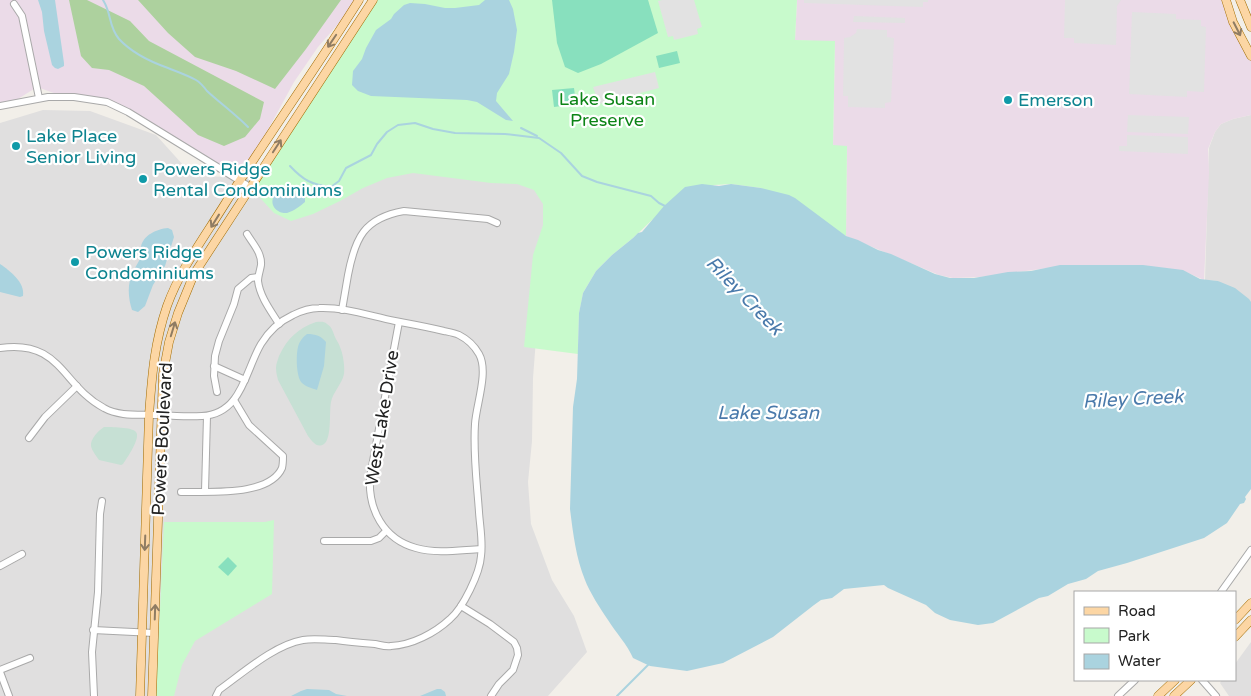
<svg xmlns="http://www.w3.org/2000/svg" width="1251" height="696" viewBox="0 0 1251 696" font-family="'Varela Round',sans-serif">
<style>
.residential{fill:#e0dfdf}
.industrial{fill:#ebdbe8}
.forest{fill:#add19e}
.wetland{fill:#c6e0d4}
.park{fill:#c8facc}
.pitch{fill:#88e0be}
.parking{fill:#e2e2e2}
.water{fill:#aad3df}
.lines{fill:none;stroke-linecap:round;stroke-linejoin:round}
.stream{stroke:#aad3df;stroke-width:2}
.minor-casing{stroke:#a9a9a9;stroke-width:8}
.major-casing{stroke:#a06b00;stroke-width:9}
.minor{stroke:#fff;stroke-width:6}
.major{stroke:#fcd6a4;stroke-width:8}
.oneway{stroke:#8f7c63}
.culture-dot{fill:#0f9aa8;stroke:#fff;stroke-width:2}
.labels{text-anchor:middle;stroke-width:4.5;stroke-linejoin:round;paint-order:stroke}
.park-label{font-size:18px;fill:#0c8416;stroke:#fff}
.culture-label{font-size:18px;fill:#0d838f;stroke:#fff;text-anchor:start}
.street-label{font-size:18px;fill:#222;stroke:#fff}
.water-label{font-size:19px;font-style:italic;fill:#4a7aab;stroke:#fff}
</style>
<rect width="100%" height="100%" fill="#f2efe9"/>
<g class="residential">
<polygon points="43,110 90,111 156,135 193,176 281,178 471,148 552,196 538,313 533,378 532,441 528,482 531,524 552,580 574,616 587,652 548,696 0,696 0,123"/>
<polygon points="1251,115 1251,304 1218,281 1205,280 1209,148 1215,132 1221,124 1233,119"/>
<polygon points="1251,642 1251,696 1229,696 1220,683 1222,680 1235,680 1235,664"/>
</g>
<g class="industrial">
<polygon points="0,0 359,0 318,47 294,82 240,181 143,121 95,101 65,97 37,87 10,104 0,107"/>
<polygon points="797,0 1227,0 1251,56 1251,115 1233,119 1221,124 1215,132 1208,149 1209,172 1204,280 1186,272 1165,268 1091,265 1071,265 980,277 953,278 939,275 846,236 847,146 833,146 835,42 795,40"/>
</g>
<g class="forest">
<polygon points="69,0 87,0 130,21 149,41 264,102 260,119 245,137 224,146 198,135 144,86 109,70 92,68 81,56"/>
<polygon points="138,0 341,0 306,49 275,89 236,71 195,57 168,33"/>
</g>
<g class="wetland">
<path d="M 316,322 C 320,322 324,321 327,324 C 332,327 333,332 335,337 C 336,340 339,343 340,347 C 343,354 345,366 344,374 C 342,384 333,392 331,402 C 329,412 332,438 324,444 C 317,449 312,441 308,436 L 278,380 C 277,376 276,372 276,368 C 276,363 278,360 279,356 C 287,339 298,328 316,322 Z"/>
<path d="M 104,427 C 111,427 132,427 136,432 C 141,438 127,458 123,464 L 121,465 L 99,460 C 97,457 92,451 91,446 C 90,439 99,430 104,427 Z"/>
</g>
<g class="park">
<polygon points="373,0 797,0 795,40 835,41 833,145 847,146 846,236 761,188 731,184 714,185 652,220 633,238 612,255 596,271 583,293 579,313 578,354 524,347 533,255 543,225 543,204 534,190 517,184 491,183 413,173 387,178 363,188 340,201 313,214 291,221 274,213 250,187"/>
<polygon points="274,520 272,594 195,641 182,665 174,696 156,696 164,522 265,522"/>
</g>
<g class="pitch">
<polygon points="552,0 648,0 658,33 601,64 578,73 565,67 557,43"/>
<polygon points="677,51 680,63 659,68 656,56"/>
<polygon points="574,88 576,104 554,107 552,90"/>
<polygon points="228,557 237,566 228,576 218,567"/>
</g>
<g class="parking">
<polygon points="662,0 694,0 702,27 697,29 698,34 674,40 673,36 668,37 658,1"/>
<polygon points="804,0 928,0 928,2 923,2 923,7 804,3"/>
<polygon points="1065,0 1121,0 1117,6 1116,45 1074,43 1074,38 1064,38"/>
<polygon points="1132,12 1176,14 1176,19 1201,20 1201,26 1206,27 1204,92 1187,91 1187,97 1129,94"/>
<polygon points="854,16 905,18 905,23 853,22"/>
<polygon points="857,29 887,30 887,37 894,38 891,102 885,103 885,108 848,107 848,96 843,96 844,38 850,37 856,33"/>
<polygon points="655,72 659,88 599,104 593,87"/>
<polygon points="1128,115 1189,117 1188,134 1127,132"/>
<polygon points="1127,135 1188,137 1188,154 1119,151 1119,146 1127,146"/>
</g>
<g class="water">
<polygon points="38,0 55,0 64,63 64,66 58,69 55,68 52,65 44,31 42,12"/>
<polygon points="485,0 509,0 513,9 517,30 514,52 509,74 497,93 496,101 513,121 506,120 477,102 467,100 371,96 358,91 352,85 353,71 362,59 366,48 376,30 391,19 394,14 404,5 410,3 425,4 445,8 455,8 479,5"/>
<path d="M 702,184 L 719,186 L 731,184 L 761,188 L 789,195 L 795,198 L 846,236 L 858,240 L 878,250 L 891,254 L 935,274 L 950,278 L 974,278 L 1008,272 L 1031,271 L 1060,265 L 1143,265 L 1183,270 L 1200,279 L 1218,281 L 1235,288 L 1249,299 L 1251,302 L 1251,489 L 1245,497 L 1246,499 L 1244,503 L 1240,504 L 1227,523 L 1204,538 L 1127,563 L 1098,571 L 1086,579 L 1068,584 L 1048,596 L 1039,598 L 993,623 L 978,625 L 950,620 L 935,613 L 926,605 L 888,588 L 884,585 L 844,589 L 832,598 L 821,600 L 814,605 L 773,637 L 723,663 L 687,671 L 650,666 L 633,658 C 627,644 616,633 608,620 C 601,610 589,591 585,580 C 576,558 573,533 570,509 L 573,407 L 577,379 L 579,313 L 583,293 L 596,271 L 612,255 L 633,238 L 638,233 L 642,232 L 664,206 L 685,187 Z"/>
<path d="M 283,187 L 305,198 L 305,202 C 300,206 294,211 287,213 C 279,214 270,207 273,198 C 274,194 277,191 280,188 Z"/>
<path d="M 168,228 L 172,230 L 174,237 L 165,266 L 153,285 L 145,306 L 138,312 L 132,310 C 128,297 127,284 133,272 C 135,267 138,263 140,259 C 142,255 141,251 141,247 C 143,235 157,229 168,228 Z"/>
<path d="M 0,264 C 10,271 25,282 23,296 L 20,297 L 0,292 Z"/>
<path d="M 307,334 C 316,334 321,336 326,342 L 324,366 L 317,390 C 312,388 306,387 302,383 C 296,377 296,355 298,347 C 299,342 303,337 307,334 Z"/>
<polygon points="307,689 329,690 336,694 347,696 291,696 301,691"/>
<polygon points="437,689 441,689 445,692 446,696 420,696"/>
</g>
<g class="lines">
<g class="stream">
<path d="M 103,0 C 112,14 108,26 119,39 C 131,52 151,62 168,68 C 178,72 187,75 196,80 C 201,83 204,87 207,91 C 220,103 235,114 248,127"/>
<polyline points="521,128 537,136"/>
<path d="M 290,166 C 303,180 312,185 331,187 L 339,181 L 346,168 L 371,155 L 377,144 L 387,132 L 398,125 L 415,123 L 433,129 L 455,133 L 505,134 L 539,138 L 561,153 L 582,176 L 597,182 L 651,196 L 659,203 L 665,206"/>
<polyline points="617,696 648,665"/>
</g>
<g class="minor-casing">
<g id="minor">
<polyline points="14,4 22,16 39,98"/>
<polyline points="0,106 48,97 74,97 107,102 128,112 250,187"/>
<path d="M 247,234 C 253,244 262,253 261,265 C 260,271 258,276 258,281 C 260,297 271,311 279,324"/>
<path d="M 342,310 C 344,298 346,287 348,275 C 355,238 364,218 404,211 L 488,219 L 497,223"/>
<path d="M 399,322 L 370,477 C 368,509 383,539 416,548 C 437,554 460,550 481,549"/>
<path d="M 0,348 C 61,339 62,386 104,408 C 120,417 140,414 158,415 C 173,416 187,417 202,416 C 242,414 245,371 261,344 C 269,331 280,321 293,315 C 301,311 310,308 319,308 C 345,307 370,316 395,321 C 411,324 428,327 444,331 C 449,332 455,333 459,335 C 467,339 475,347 479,354 C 489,372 476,405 475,424 C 473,454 477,483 479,512 C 480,527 483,542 481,556 C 480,573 463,608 450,619 C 435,633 412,645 391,646 C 386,647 380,645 375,644 C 362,643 349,642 336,640 C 325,640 314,638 303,640 C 274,645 243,673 219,690 L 216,696"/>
<polyline points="214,366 245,380"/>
<polyline points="217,392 214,376 215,356 219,341 234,304 238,289 251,278 258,277"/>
<polyline points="29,438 45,417 77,386"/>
<polyline points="205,491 207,416"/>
<path d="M 181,492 C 208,491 269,497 282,468 C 283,464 283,460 283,456 L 249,425 L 234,400"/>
<polyline points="324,541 371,541 379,538 386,531"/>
<polyline points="0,566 22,554"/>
<polyline points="1221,592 1251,550"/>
<polyline points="461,606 490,624 514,642 517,648 518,655 513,670 499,684 491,696"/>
<polyline points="93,630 154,633"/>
<polyline points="0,670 30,658"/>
<polyline points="0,672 9,696"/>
<polyline points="1202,680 1216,696"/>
<polyline points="94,696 92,652 98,592 100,514 102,501"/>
<polyline points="1118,696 1135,680"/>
</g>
</g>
<g class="major-casing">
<g id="major">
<polyline points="1226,0 1233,22 1251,56"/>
<polyline points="1240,0 1251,27"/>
<polyline points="1235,620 1251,603"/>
<polyline points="1235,637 1251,620"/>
<path d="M 140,696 L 149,415 C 152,376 154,344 167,306 C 180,270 203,239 223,207 C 267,137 315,70 359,0"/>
<polyline points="152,696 163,374 169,342 178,313 194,274 373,0"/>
<polyline points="1158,696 1175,680"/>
<polyline points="1174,696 1191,680"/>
</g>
</g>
<use href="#minor" class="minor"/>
<use href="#major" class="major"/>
</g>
<defs><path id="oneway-shaft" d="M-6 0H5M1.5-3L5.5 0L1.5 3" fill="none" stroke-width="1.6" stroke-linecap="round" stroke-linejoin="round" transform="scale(1.25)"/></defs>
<g class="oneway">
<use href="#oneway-shaft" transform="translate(1237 29) rotate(63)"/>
<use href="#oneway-shaft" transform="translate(332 41) rotate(124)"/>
<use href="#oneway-shaft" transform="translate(277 146) rotate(-57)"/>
<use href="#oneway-shaft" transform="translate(215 221) rotate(122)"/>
<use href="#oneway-shaft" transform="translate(173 329) rotate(-73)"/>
<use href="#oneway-shaft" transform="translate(145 543) rotate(92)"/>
<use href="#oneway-shaft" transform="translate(155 612) rotate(-88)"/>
</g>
<g class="culture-dot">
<circle cx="1008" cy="100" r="5"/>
<circle cx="16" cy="146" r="5"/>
<circle cx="143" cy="179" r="5"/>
<circle cx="75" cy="262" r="5"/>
</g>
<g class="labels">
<g class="park-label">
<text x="607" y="105">Lake Susan<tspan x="607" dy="21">Preserve</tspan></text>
</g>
<g class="culture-label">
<text x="1018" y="106">Emerson</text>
<text x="26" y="142">Lake Place<tspan x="26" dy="21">Senior Living</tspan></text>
<text x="153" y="175">Powers Ridge<tspan x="153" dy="21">Rental Condominiums</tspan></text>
<text x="85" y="258">Powers Ridge<tspan x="85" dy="21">Condominiums</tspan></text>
</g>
<g class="street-label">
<text transform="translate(382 418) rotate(-81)" y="6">West Lake Drive</text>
<text transform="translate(162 439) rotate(-87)" y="6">Powers Boulevard</text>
</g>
<g class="water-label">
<text transform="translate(745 295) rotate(46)" y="7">Riley Creek</text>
<text transform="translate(1133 398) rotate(-3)" y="7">Riley Creek</text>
<text x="768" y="419">Lake Susan</text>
</g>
</g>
<rect x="1074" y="591" width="162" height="90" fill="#ffffff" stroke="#a7a7a7"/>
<rect x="1084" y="607" width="25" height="8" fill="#fcd6a4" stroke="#a7a7a7"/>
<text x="1118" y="616" font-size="15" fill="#222222">Road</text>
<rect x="1084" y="628" width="25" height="15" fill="#c8facc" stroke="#a7a7a7"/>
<text x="1118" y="641" font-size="15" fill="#222222">Park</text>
<rect x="1084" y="654" width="25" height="15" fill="#aad3df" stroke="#a7a7a7"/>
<text x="1118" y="666" font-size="15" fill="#222222">Water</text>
</svg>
